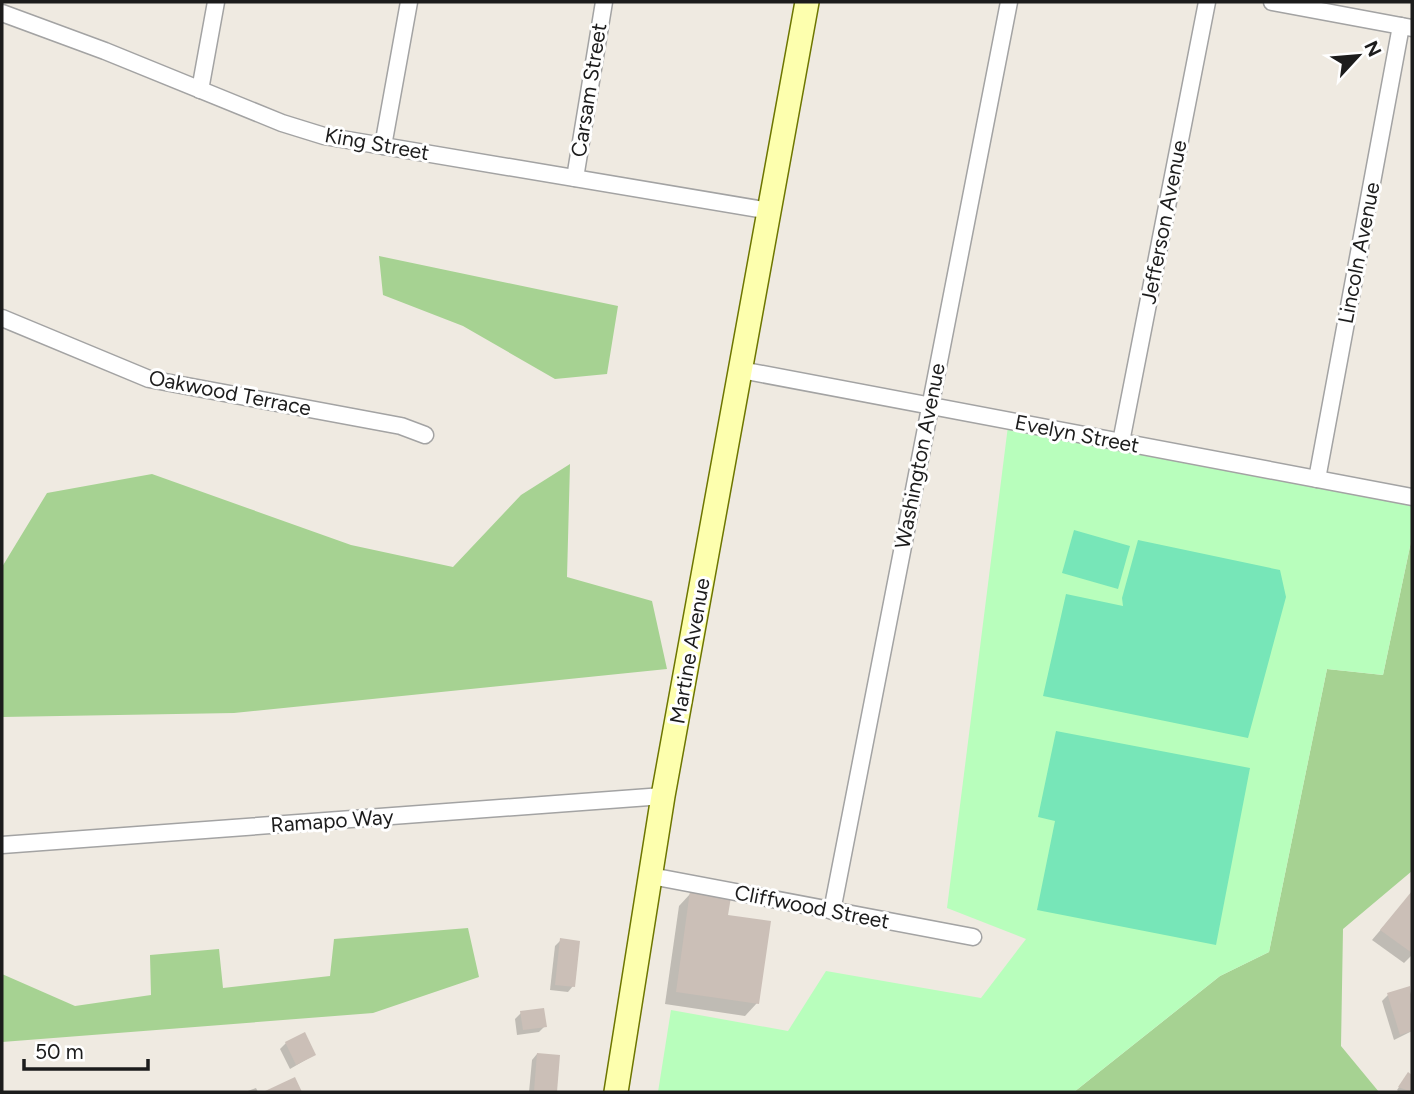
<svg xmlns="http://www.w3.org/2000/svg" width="1414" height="1094" viewBox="0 0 1414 1094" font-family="Figtree,sans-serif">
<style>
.forest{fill:#a6d292}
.park{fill:#b8febc}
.pitch{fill:#77e6b8}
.shadow{fill:#0003}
.building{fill:#cbbfb7}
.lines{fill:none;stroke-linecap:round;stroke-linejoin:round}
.street-casing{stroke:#a3a3a3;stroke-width:19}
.secondary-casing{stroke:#6d7600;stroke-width:26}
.street{stroke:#fff;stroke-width:16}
.secondary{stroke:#fdffae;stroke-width:23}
.labels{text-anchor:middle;stroke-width:6;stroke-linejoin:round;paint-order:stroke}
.street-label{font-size:21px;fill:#1c1c1c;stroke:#fff}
</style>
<rect width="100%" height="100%" fill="#efeae1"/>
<g class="forest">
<polygon points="379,256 618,306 607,374 555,379 463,326 383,295"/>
<polygon points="570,464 567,577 652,601 667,669 234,713 2,717 2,567 47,493 152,474 351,545 453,567 521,495"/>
<polygon points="1412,537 1412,871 1343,929 1341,1046 1379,1092 1074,1092 1220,976 1269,952 1327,669 1383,675"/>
<polygon points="468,928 479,977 373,1013 2,1042 2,974 75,1006 151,995 150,955 219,949 223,988 330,976 334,939"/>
</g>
<polygon class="park" points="1008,426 1412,498 1412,537 1383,675 1327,669 1269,952 1220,976 1074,1092 658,1092 671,1010 788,1031 826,971 981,998 1026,939 947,908"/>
<g class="pitch">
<polygon points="1074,530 1130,546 1118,589 1062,573"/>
<polygon points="1138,540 1280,570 1286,597 1248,738 1043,696 1066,594 1123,606 1122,598"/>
<polygon points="1056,731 1250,768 1216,945 1037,910 1055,821 1038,817"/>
</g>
<g class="shadow">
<polygon points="691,893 726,917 757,1003 745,1016 665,1004 679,906"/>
<polygon points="1412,893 1412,955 1404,963 1372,940"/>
<polygon points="561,940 573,986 568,992 550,990 555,946"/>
<polygon points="1409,988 1412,998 1412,1031 1394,1040 1382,1001 1388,995"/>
<polygon points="521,1013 545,1026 539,1032 517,1035 515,1019"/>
<polygon points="286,1043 314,1055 290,1069 280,1049"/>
<polygon points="537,1054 558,1056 555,1092 529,1092 532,1060"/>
<polygon points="1408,1074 1412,1077 1412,1092 1399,1092 1397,1090"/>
<polygon points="256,1088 258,1092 245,1092"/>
</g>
<g class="building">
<polygon points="690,891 731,897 728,915 771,921 759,1004 676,992"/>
<polygon points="1412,891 1412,953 1380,930"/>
<polygon points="560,938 580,941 575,987 555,985"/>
<polygon points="1410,986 1412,1031 1400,1035 1387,993"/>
<polygon points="544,1008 547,1027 523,1030 520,1011"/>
<polygon points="305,1032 316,1055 296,1065 285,1042"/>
<polygon points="537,1053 560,1055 557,1092 534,1091"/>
<polygon points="1408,1072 1412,1075 1412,1092 1398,1087"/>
<polygon points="295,1077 302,1092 263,1092"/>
</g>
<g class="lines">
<g class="street-casing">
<g id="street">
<polyline points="1272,2 1412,28"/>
<polyline points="2,13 105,51 282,123 324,136 770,211"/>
<polyline points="200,90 216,2"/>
<polyline points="383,146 409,2"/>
<polyline points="575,178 604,2"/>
<polyline points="2,318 149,379 401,426 425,435"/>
<polyline points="741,370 1412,497"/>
<polyline points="1121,442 1207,2"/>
<polyline points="1317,479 1401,26"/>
<polyline points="2,845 663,796"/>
<polyline points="651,876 973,937"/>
<polyline points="832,911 1009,2"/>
</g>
</g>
<g class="secondary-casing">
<polyline id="secondary" points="616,1092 663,796 807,2"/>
</g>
<use href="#street" class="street"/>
<use href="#secondary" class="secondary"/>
</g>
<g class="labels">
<g class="street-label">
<text transform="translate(589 90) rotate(-81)" y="7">Carsam Street</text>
<text transform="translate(377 144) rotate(10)" y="7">King Street</text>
<text transform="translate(1164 222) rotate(-79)" y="7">Jefferson Avenue</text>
<text transform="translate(1359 253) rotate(-79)" y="7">Lincoln Avenue</text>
<text transform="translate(230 393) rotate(11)" y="7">Oakwood Terrace</text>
<text transform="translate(1077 434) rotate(11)" y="7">Evelyn Street</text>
<text transform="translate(920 456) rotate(-79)" y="7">Washington Avenue</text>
<text transform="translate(690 651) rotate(-80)" y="7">Martine Avenue</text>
<text transform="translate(332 821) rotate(-4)" y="7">Ramapo Way</text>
<text transform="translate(812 907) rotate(11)" y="7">Cliffwood Street</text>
</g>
</g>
<rect width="1414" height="1094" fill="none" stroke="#1c1c1c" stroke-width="7"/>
<g transform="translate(1358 56) rotate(64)" stroke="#ffffff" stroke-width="5" paint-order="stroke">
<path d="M0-5L12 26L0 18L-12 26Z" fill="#1c1c1c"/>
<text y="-10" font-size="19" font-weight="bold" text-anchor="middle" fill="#1c1c1c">N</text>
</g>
<path d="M24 1059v10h124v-10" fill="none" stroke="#1c1c1c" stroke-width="3.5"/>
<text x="35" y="1059" font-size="21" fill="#1c1c1c" stroke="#ffffff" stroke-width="5" paint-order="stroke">50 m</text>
</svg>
